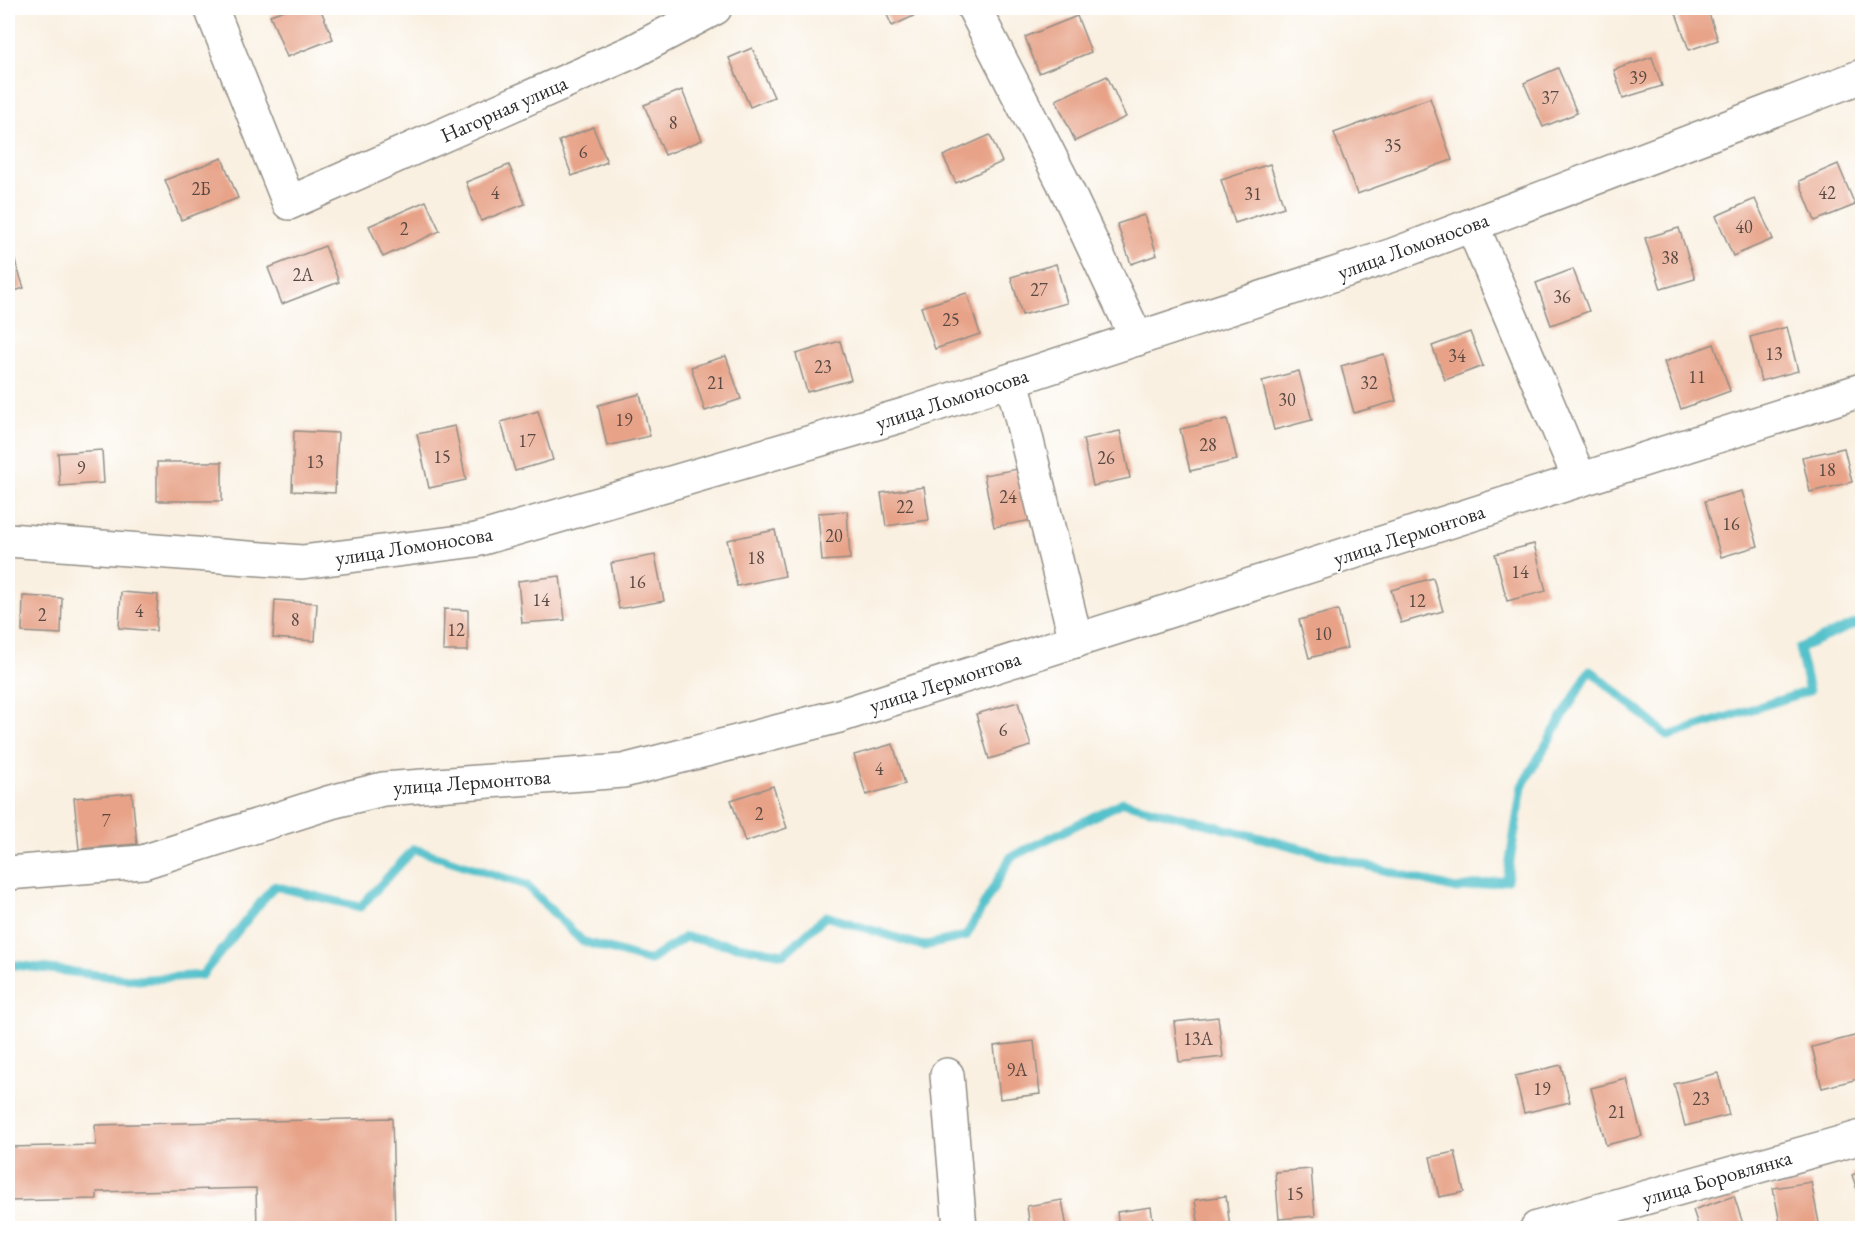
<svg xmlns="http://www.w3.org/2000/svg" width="1870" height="1236" viewBox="0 0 1870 1236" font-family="'EB Garamond',serif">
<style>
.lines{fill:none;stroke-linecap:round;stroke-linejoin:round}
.stream{stroke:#54c1cb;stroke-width:9}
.building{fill:#e7a287}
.minor-casing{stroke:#928e86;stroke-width:36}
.major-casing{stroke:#928e86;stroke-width:36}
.minor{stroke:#fff;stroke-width:33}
.major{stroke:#fff;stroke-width:33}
.labels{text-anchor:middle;stroke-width:4.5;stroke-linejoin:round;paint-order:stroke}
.number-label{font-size:18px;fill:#5a4942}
.street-label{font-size:21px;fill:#2b2b2b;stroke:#fff}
</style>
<rect width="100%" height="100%" fill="#fff"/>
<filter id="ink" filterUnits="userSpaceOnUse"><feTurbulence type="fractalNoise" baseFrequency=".0167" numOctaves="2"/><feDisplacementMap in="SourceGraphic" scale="12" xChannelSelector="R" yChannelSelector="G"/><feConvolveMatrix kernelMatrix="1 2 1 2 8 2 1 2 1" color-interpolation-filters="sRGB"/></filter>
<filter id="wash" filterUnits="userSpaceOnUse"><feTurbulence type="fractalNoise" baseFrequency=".008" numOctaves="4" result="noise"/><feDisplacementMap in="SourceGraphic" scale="24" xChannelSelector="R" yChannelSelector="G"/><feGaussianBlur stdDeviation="1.35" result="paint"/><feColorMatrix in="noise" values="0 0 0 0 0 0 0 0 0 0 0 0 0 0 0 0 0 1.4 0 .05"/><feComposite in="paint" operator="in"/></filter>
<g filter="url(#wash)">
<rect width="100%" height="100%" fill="#f9f0e1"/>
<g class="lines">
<polyline class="stream" points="8,964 138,980 202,975 274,886 360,907 414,849 526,885 582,941 649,961 685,937 784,954 826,916 923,946 966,936 1011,857 1123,802 1456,889 1507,880 1522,786 1590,670 1668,736 1809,691 1799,648 1862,621"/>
</g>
<g id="blocks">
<g class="building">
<polygon points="290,8 320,8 333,39 287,57 270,15"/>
<polygon points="884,8 931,8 892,26"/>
<polygon points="1694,8 1707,8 1718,40 1689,50 1676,13"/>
<polygon points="1077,16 1091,52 1039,73 1025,37"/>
<polygon points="752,48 774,97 750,107 729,58"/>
<polygon points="1652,57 1662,86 1623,98 1614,70"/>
<polygon points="1558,68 1577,113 1543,127 1524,83"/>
<polygon points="1107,76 1126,117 1075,141 1056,100"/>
<polygon points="682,90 702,140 665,155 644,105"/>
<polygon points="1430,98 1452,160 1357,194 1334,133"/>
<polygon points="593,127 607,162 572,176 559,141"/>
<polygon points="990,135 1002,162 956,183 943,156"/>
<polygon points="222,158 238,198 181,220 165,180"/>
<polygon points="1270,164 1284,207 1235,223 1221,180"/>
<polygon points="1838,164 1855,205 1815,221 1799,181"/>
<polygon points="509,165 525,204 481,221 466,182"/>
<polygon points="1755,199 1773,239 1733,256 1716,216"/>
<polygon points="426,201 440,231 383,257 369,226"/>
<polygon points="1144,215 1157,255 1131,264 1117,224"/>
<polygon points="1679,228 1695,279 1661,289 1645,238"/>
<polygon points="325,246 339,282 282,304 268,268"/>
<polygon points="11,249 24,288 8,293 8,250"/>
<polygon points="1056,264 1067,303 1022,315 1011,277"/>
<polygon points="1573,269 1589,311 1551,325 1536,283"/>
<polygon points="967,293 980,334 935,349 921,307"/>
<polygon points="1787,327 1798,371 1761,381 1750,337"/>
<polygon points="1470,332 1483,366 1445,380 1432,346"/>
<polygon points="840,341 851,380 807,392 796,354"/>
<polygon points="1714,344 1730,391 1681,409 1664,362"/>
<polygon points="1384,354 1396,401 1354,413 1341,366"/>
<polygon points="726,356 741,399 705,411 691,367"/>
<polygon points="1299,371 1312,420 1274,430 1262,381"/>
<polygon points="640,394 650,436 607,446 598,405"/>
<polygon points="538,411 553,460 515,471 501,422"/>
<polygon points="1227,419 1237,460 1190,471 1180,429"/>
<polygon points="455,426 466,480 429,488 417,434"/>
<polygon points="294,431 338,433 335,493 292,491"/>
<polygon points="1120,431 1130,478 1093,486 1083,439"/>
<polygon points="1844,448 1852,482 1810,492 1802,457"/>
<polygon points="102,450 104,483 60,486 58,453"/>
<rect x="157" y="462" width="65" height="39"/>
<polygon points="1023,468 1033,520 994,527 984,475"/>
<polygon points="924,487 929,520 886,526 881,493"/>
<polygon points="1742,491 1758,546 1721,557 1705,501"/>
<polygon points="847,511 850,559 822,561 818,513"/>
<polygon points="775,530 785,576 737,586 727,540"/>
<polygon points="1534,544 1546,591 1507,601 1495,554"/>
<polygon points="655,555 664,601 619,609 611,563"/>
<polygon points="560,576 565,620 522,623 518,581"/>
<polygon points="1433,578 1443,611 1401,623 1391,590"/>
<polygon points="121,592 158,595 156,631 119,628"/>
<polygon points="23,596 62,598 61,634 22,632"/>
<polygon points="275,600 317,603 315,641 273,638"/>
<polygon points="444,609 468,610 468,651 443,651"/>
<polygon points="1338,610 1347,648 1309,658 1299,620"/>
<polygon points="1018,702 1031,746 989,759 976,714"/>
<polygon points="893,744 905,784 866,795 854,755"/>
<polygon points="773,786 787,828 745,842 731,800"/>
<polygon points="132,793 137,844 79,849 74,798"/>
<polygon points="8,799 11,799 9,839 8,839"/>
<polygon points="1218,1017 1223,1057 1179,1062 1174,1022"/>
<polygon points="1862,1034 1862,1078 1822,1088 1812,1047"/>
<polygon points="1034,1041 1040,1094 1000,1099 994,1046"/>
<polygon points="1561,1065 1570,1102 1524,1113 1515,1076"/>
<polygon points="1718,1073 1729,1115 1685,1126 1674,1084"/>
<polygon points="1627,1079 1642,1136 1606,1145 1591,1088"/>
<polygon points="392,1118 395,1228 257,1228 256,1188 97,1192 97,1199 8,1201 8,1147 96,1145 95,1125"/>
<polygon points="1455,1152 1464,1192 1439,1197 1430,1157"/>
<polygon points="1311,1169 1315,1216 1279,1219 1275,1172"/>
<polygon points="1862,1171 1862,1205 1852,1175"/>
<polygon points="1811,1182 1820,1228 1781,1228 1773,1188"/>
<polygon points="1226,1196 1230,1228 1199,1228 1195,1200"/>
<polygon points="1734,1196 1744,1227 1699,1228 1693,1210"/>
<polygon points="1062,1200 1067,1228 1030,1228 1027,1206"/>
<polygon points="1151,1207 1154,1228 1119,1228 1117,1212"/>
<polygon points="942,1221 943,1228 918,1228 918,1224"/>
</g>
</g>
</g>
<g filter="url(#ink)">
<use href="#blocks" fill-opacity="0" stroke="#928e86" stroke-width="1.5"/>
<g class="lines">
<g class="minor-casing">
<g id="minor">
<polyline points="211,8 289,203 632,52 715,8"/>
<polyline points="974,8 1063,182 1137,339"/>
<polyline points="1472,225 1580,480"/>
<polyline points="1012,380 1076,641"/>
<polyline points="8,873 143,862 331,802 383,789 623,771 839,716 1862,390"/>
<polyline points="947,1075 960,1228"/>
<polyline points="1537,1228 1862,1137"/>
</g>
</g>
<g class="major-casing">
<polyline id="major" points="8,540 302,562 476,540 907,414 1393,255 1862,76"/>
</g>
<use href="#minor" class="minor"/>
<use href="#major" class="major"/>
</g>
</g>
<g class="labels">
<g class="number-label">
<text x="1638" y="84">39</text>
<text x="1550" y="104">37</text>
<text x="673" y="129">8</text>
<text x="1393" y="152">35</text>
<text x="583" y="158">6</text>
<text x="201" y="195">2Б</text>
<text x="495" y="199">4</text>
<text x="1827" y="199">42</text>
<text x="1253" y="200">31</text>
<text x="1744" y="233">40</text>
<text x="404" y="235">2</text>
<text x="1670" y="264">38</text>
<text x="303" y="281">2А</text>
<text x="1039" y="296">27</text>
<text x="1562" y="303">36</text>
<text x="951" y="326">25</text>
<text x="1774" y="360">13</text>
<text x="1457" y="362">34</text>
<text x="823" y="373">23</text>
<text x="1697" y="383">11</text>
<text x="716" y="389">21</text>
<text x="1369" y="389">32</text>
<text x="1287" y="406">30</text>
<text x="624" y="426">19</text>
<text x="527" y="447">17</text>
<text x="1208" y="451">28</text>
<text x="442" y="463">15</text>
<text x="1106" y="464">26</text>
<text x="315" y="468">13</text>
<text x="81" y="474">9</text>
<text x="1827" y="476">18</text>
<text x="1008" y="503">24</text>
<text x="905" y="513">22</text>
<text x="1731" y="530">16</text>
<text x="834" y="542">20</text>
<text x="756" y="564">18</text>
<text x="1520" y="578">14</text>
<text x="637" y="588">16</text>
<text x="541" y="606">14</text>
<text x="1417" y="607">12</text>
<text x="139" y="617">4</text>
<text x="42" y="621">2</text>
<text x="295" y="626">8</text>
<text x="456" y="636">12</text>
<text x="1323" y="640">10</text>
<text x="1003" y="736">6</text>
<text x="879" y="775">4</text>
<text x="759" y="820">2</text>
<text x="106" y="827">7</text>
<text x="1198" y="1045">13А</text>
<text x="1017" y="1076">9А</text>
<text x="1542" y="1095">19</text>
<text x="1701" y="1105">23</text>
<text x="1617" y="1118">21</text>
<text x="1295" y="1200">15</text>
</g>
<g class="street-label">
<text transform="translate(504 109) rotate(-24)" y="7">Нагорная улица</text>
<text transform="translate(1413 246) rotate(-20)" y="7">улица Ломоносова</text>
<text transform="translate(952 399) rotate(-18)" y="7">улица Ломоносова</text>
<text transform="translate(1409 535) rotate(-18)" y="7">улица Лермонтова</text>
<text transform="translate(414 546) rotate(-9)" y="7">улица Ломоносова</text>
<text transform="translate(945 682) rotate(-18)" y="7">улица Лермонтова</text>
<text transform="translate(472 782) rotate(-4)" y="7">улица Лермонтова</text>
<text transform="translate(1717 1178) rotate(-16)" y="7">улица Боровлянка</text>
</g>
</g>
<rect width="1870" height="1236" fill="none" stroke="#fff" stroke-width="30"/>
</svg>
